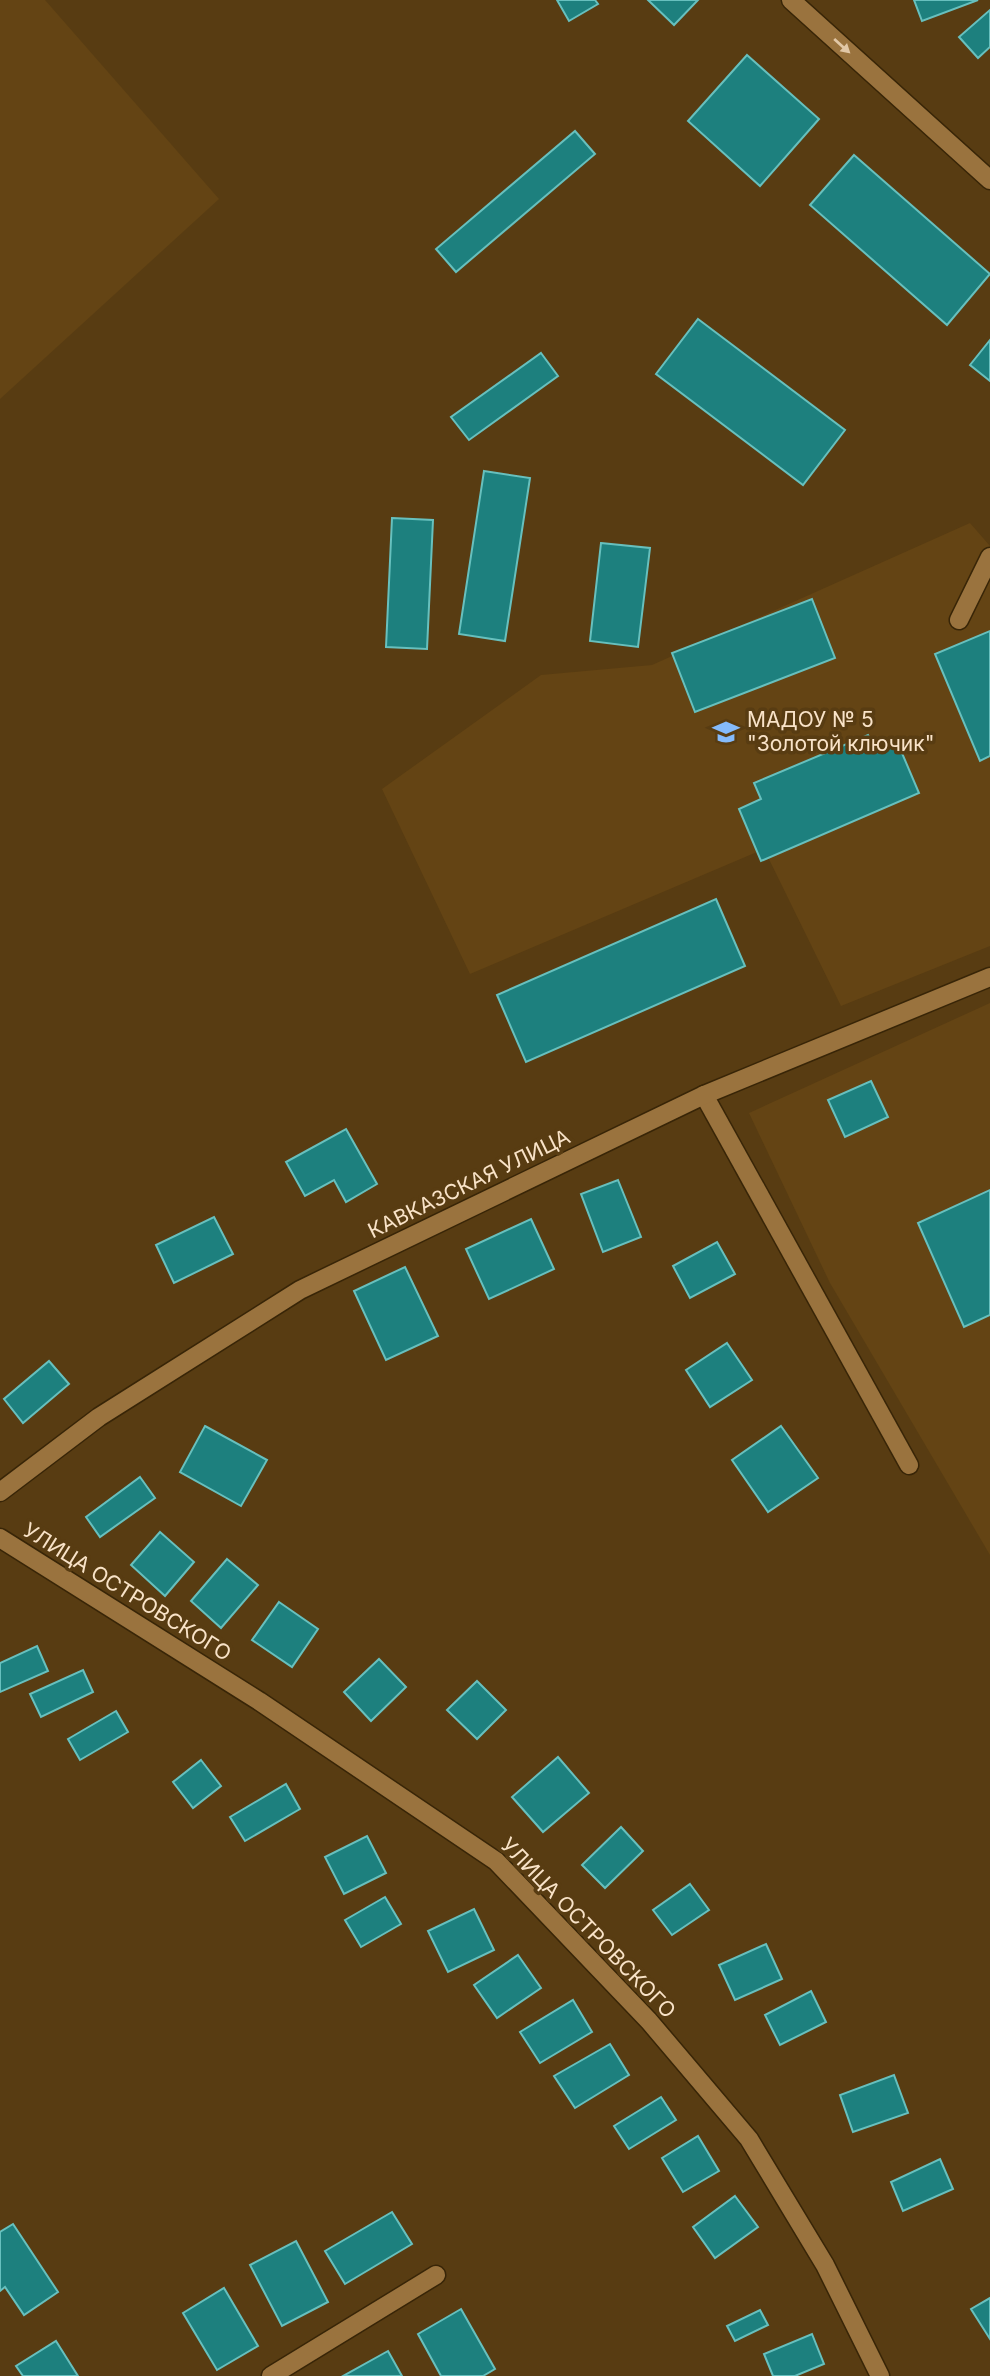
<svg xmlns="http://www.w3.org/2000/svg" width="990" height="2376" viewBox="0 0 990 2376" font-family="Inter,sans-serif">
<style>
.built{fill:#644414}
.building{fill:#1d807e;stroke:#67c0be;stroke-width:2}
.lines{fill:none;stroke-linecap:round;stroke-linejoin:round}
.minor-casing{stroke:#382507;stroke-width:21}
.minor{stroke:#9a733e;stroke-width:18}
.oneway{fill:#e1c7a6}
.labels{text-anchor:middle;stroke-width:7;stroke-linejoin:round;paint-order:stroke}
.poi-label{font-size:21px;fill:#f9e3c8;stroke:#583c12;text-anchor:start}
.street-label{font-size:21px;fill:#f9e3c8;stroke:#583c12}
</style>
<rect width="100%" height="100%" fill="#583c12"/>
<g class="built">
<polygon points="0,0 45,0 219,199 0,399"/>
<polygon points="970,523 990,546 990,946 841,1006 764,849 470,974 382,789 541,675 652,665"/>
<polygon points="990,1003 990,1555 830,1283 749,1113"/>
</g>
<g class="building">
<polygon points="557,0 595,0 598,4 569,21"/>
<polygon points="648,0 698,0 674,25"/>
<polygon points="914,0 978,0 922,21"/>
<polygon points="990,10 990,47 978,58 959,37"/>
<polygon points="747,55 819,119 760,186 688,121"/>
<polygon points="575,131 595,154 456,272 436,249"/>
<polygon points="854,155 990,274 947,325 810,205"/>
<polygon points="698,319 845,430 803,485 656,374"/>
<polygon points="990,340 990,381 970,365"/>
<polygon points="541,353 558,376 469,440 451,417"/>
<polygon points="484,471 530,478 505,641 459,634"/>
<polygon points="392,518 433,520 427,649 386,647"/>
<polygon points="601,543 650,548 638,647 590,641"/>
<polygon points="812,599 835,658 695,712 672,653"/>
<polygon points="990,631 990,756 980,761 935,654"/>
<polygon points="868,735 874,748 896,739 919,793 761,861 739,809 761,799 754,783"/>
<polygon points="716,899 745,966 526,1062 497,995"/>
<polygon points="871,1081 888,1117 845,1137 828,1100"/>
<polygon points="346,1129 377,1184 346,1202 334,1180 305,1196 286,1162"/>
<polygon points="618,1180 641,1237 603,1252 581,1194"/>
<polygon points="990,1190 990,1315 964,1327 918,1223"/>
<polygon points="214,1217 233,1254 174,1283 156,1245"/>
<polygon points="531,1219 554,1269 489,1299 466,1249"/>
<polygon points="717,1242 735,1274 690,1298 673,1266"/>
<polygon points="405,1267 438,1336 386,1360 354,1291"/>
<polygon points="727,1343 752,1380 710,1407 686,1370"/>
<polygon points="49,1361 69,1384 23,1423 4,1399"/>
<polygon points="205,1426 267,1460 241,1506 180,1472"/>
<polygon points="781,1426 818,1478 768,1512 732,1460"/>
<polygon points="140,1477 155,1498 100,1537 86,1517"/>
<polygon points="160,1532 194,1562 165,1596 131,1565"/>
<polygon points="227,1559 258,1585 221,1628 191,1601"/>
<polygon points="279,1602 318,1629 292,1667 252,1640"/>
<polygon points="37,1646 48,1671 0,1692 0,1663"/>
<polygon points="379,1659 406,1687 371,1721 344,1692"/>
<polygon points="83,1670 93,1692 41,1717 30,1694"/>
<polygon points="477,1681 506,1710 477,1739 447,1710"/>
<polygon points="116,1711 128,1732 80,1760 68,1739"/>
<polygon points="558,1757 589,1793 543,1832 512,1797"/>
<polygon points="201,1760 221,1786 193,1808 173,1782"/>
<polygon points="286,1784 300,1809 245,1841 230,1817"/>
<polygon points="621,1827 643,1851 605,1888 582,1865"/>
<polygon points="367,1836 386,1873 344,1894 325,1857"/>
<polygon points="690,1884 709,1910 672,1935 653,1910"/>
<polygon points="385,1897 401,1924 361,1947 345,1920"/>
<polygon points="474,1909 494,1950 448,1972 428,1931"/>
<polygon points="766,1944 782,1979 735,2000 719,1965"/>
<polygon points="518,1955 541,1988 497,2018 474,1985"/>
<polygon points="811,1991 826,2022 780,2045 765,2015"/>
<polygon points="573,2000 592,2032 540,2063 520,2032"/>
<polygon points="610,2044 629,2075 575,2108 554,2076"/>
<polygon points="894,2075 908,2113 853,2132 840,2095"/>
<polygon points="661,2097 676,2120 629,2149 614,2126"/>
<polygon points="698,2136 719,2171 683,2192 662,2158"/>
<polygon points="940,2159 953,2189 903,2211 891,2182"/>
<polygon points="735,2196 758,2227 715,2258 693,2227"/>
<polygon points="392,2212 412,2244 345,2284 325,2251"/>
<polygon points="13,2224 58,2292 24,2315 5,2287 0,2291 0,2232"/>
<polygon points="296,2241 328,2302 282,2326 250,2265"/>
<polygon points="224,2288 258,2346 217,2370 183,2313"/>
<polygon points="990,2298 990,2339 971,2309"/>
<polygon points="461,2309 495,2369 483,2376 441,2376 418,2334"/>
<polygon points="760,2310 768,2325 735,2341 727,2326"/>
<polygon points="812,2334 824,2364 795,2376 773,2376 764,2354"/>
<polygon points="56,2341 78,2376 23,2376 16,2366"/>
<polygon points="388,2351 402,2376 343,2376"/>
</g>
<g class="lines">
<g class="minor-casing">
<g id="minor">
<polyline points="791,0 990,180"/>
<polyline points="959,620 990,557"/>
<polyline points="704,1095 909,1465"/>
<polyline points="0,1492 99,1417 300,1290 704,1095 990,977"/>
<polyline points="0,1538 259,1701 496,1861 649,2021 749,2139 825,2265 880,2376"/>
<polyline points="271,2376 436,2275"/>
</g>
</g>
<use href="#minor" class="minor"/>
</g>
<defs><path id="oneway-solid" d="M-6-.8H1V-3.2L6.5 0L1 3.2V.8H-6Z" transform="scale(1.75)"/></defs>
<use class="oneway" href="#oneway-solid" transform="translate(842 46) rotate(42)"/>
<defs>
<g id="school-bare" transform="scale(2.1)"><path d="M0-5L7-2L0 1L-7-2ZM-4 1L0 2.5L4 1V4Q0 6-4 4Z" fill="#85bbfb" stroke="#583c12" stroke-width="2.5" paint-order="stroke"/></g>
</defs>
<g fill-rule="evenodd">
<use href="#school-bare" x="726" y="732"/>
</g>
<g class="labels">
<g class="poi-label">
<text x="747" y="727">МАДОУ № 5<tspan x="747" dy="24">"Золотой ключик"</tspan></text>
</g>
<g class="street-label">
<text transform="translate(469 1184) rotate(-26)" y="7">КАВКАЗСКАЯ УЛИЦА</text>
<text transform="translate(127 1592) rotate(32)" y="7">УЛИЦА ОСТРОВСКОГО</text>
<text transform="translate(588 1928) rotate(46)" y="7">УЛИЦА ОСТРОВСКОГО</text>
</g>
</g>
</svg>
